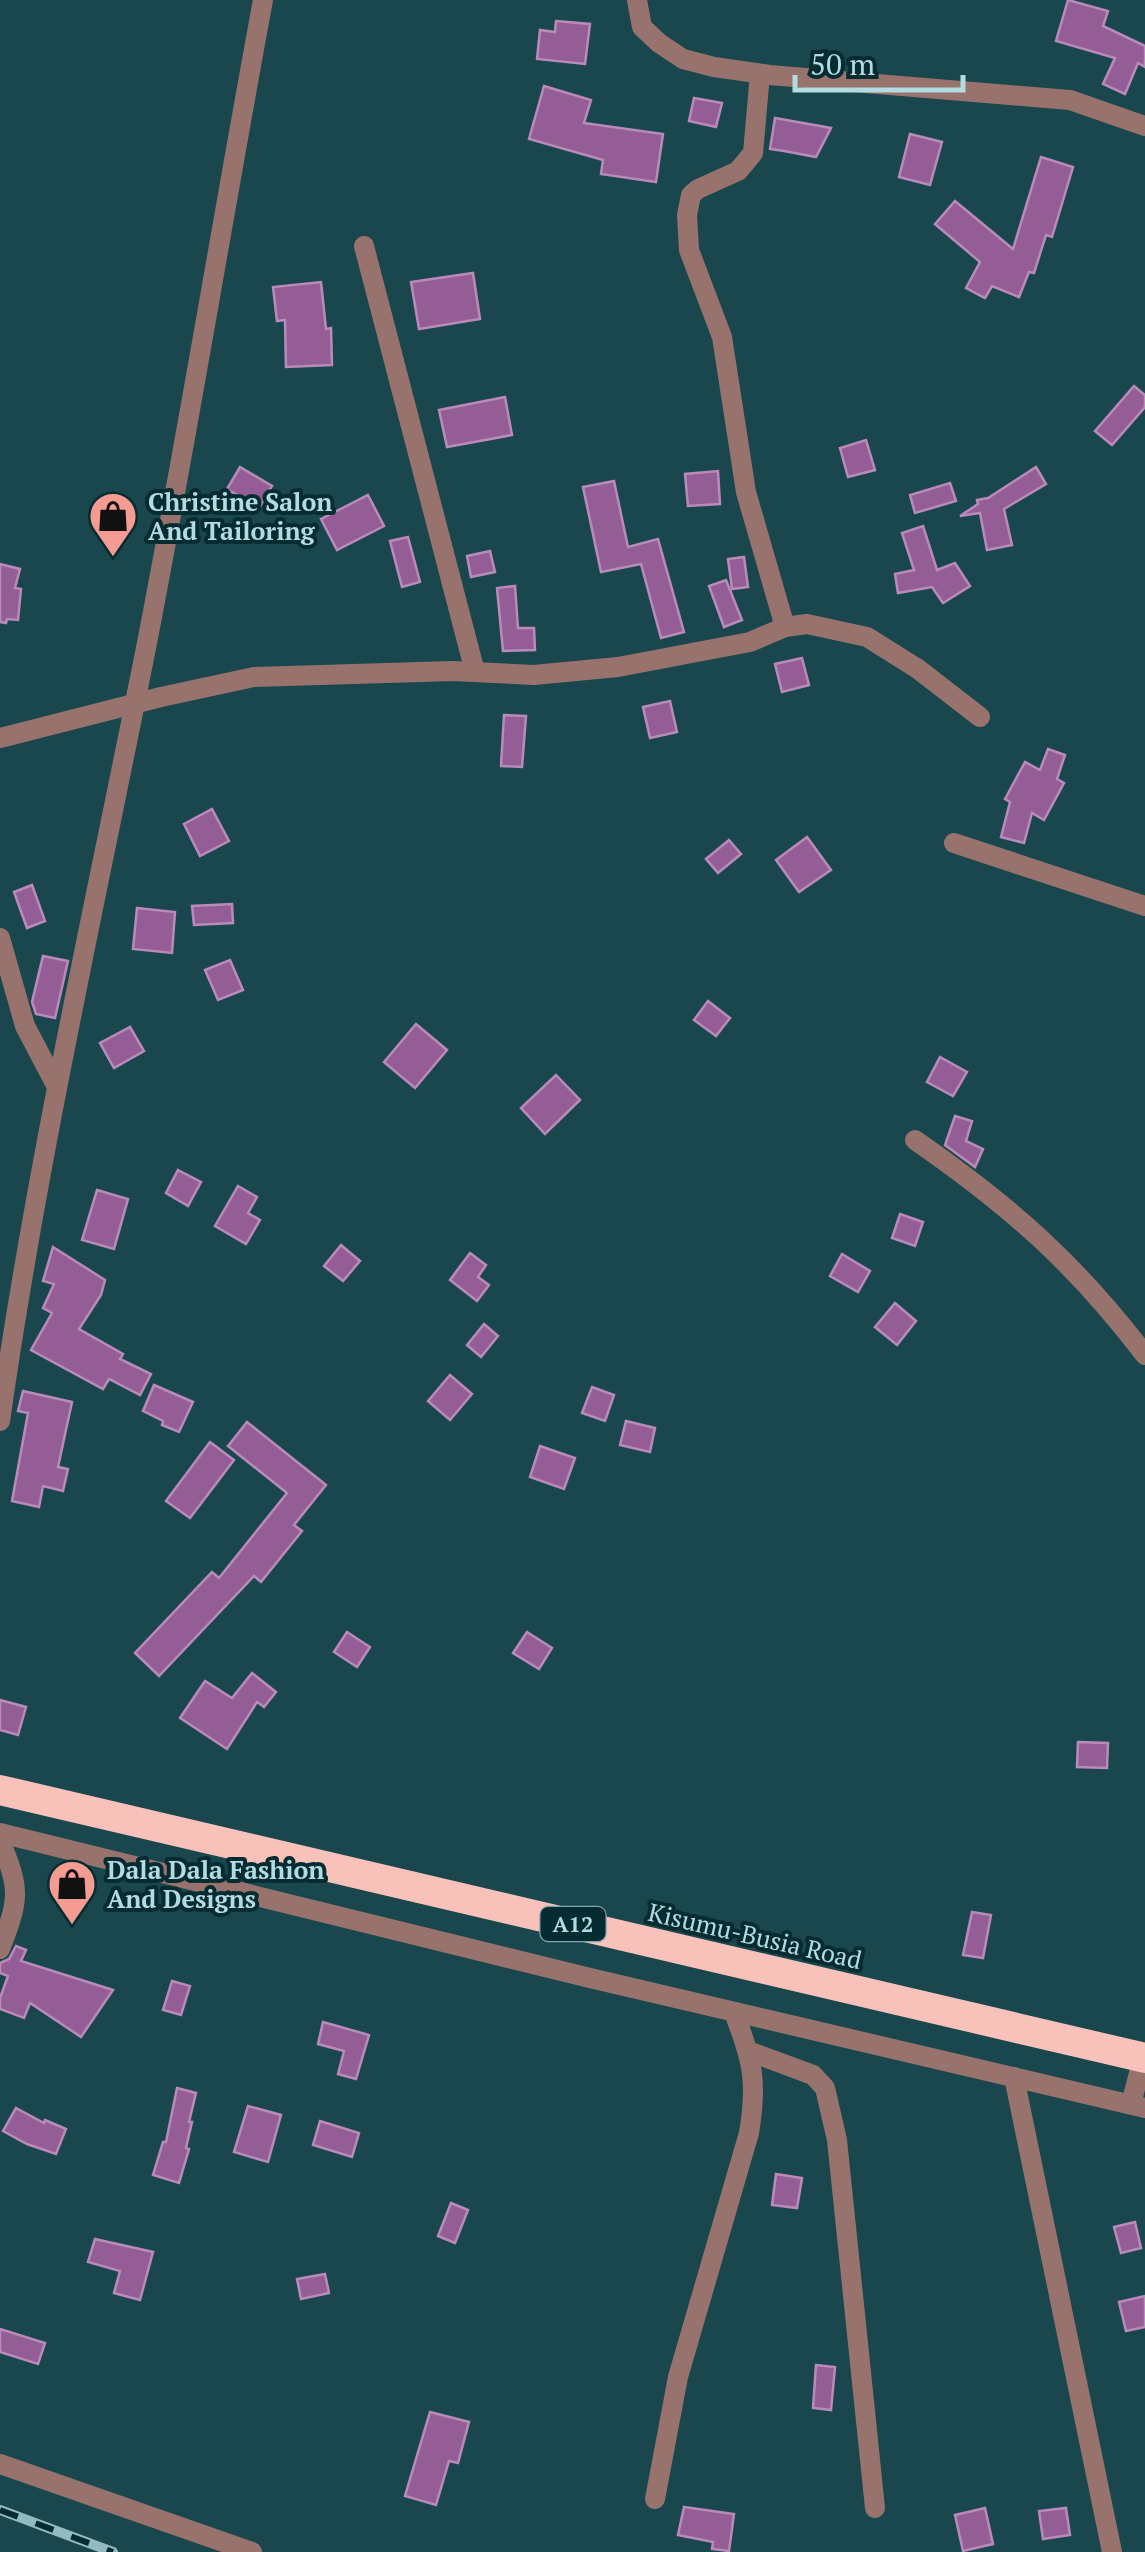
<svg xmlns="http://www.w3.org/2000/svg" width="1145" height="2552" viewBox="0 0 1145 2552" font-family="'PT Serif',serif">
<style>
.building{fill:#955d96;stroke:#b98bb9;stroke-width:2.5}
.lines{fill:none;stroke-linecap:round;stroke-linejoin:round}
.street{stroke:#98736e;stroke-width:20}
.highway{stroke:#f8c2bb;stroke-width:30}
.rail-casing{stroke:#92bbc0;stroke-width:10}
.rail{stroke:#062c31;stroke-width:6;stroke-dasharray:19;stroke-linecap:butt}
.labels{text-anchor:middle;stroke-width:8;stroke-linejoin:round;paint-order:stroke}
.shield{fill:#062c31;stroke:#7fa6ac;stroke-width:2.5}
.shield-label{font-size:22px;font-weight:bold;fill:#b3dbe0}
.poi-label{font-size:25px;font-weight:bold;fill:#b3dbe0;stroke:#062c31;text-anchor:start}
.street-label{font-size:25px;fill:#b3dbe0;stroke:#062c31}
</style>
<rect width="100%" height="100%" fill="#1a474d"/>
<g class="building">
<polygon points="1068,0 1108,11 1103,26 1145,46 1145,67 1138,63 1125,94 1103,84 1115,58 1056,41"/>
<polygon points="556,21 590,24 585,64 537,59 540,30 555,32"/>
<polygon points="544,86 591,100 584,123 663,134 656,182 601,174 603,160 529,139"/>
<polygon points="694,98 722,103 716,127 689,121"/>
<polygon points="775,118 831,128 816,157 784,151 770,149"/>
<polygon points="910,134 942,142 930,185 899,177"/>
<polygon points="1041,157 1073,167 1052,237 1046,235 1034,273 1029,272 1019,297 992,286 985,298 966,288 980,262 935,224 955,201 1013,249"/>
<polygon points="473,273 480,319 419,329 411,282"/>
<polygon points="321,282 326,329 331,328 332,365 286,367 285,320 277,321 273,287"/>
<polygon points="1134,386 1145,395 1145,407 1112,445 1095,431"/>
<polygon points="505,397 512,435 447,447 439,410"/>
<polygon points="866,440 875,470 848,477 840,448"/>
<polygon points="240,467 272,486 259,508 227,489"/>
<polygon points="1036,467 1046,484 1004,509 1012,545 987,550 980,513 960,516 978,504 977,500 988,498"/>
<polygon points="718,471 720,504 688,506 685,474"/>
<polygon points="614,481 628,547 658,539 684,632 661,638 641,564 601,572 583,487"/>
<polygon points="950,483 956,501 915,513 910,495"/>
<polygon points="368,495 384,526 337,550 321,519"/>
<polygon points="923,526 937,570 955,563 970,586 943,603 932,587 898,593 895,574 914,570 902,533"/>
<polygon points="408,537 420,582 402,587 390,541"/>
<polygon points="490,551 495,572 471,577 467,556"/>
<polygon points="744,557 748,587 732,589 728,559"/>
<polygon points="0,564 20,569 15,588 21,589 18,620 7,619 6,623 0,622"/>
<polygon points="726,580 742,620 724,627 709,586"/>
<polygon points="515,586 518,628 534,628 535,650 503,651 497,588"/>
<polygon points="802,658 809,685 782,692 775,664"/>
<polygon points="670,701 677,732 650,738 643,707"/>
<polygon points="504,715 526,716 522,767 501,766"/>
<polygon points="1048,749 1065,755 1057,779 1064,783 1044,820 1032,813 1024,843 1001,837 1010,802 1005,799 1025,762 1040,770"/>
<polygon points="212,809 229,841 200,856 184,824"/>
<polygon points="807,837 831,870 799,892 776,860"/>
<polygon points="729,840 741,854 718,873 706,859"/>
<polygon points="32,885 45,921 27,928 14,892"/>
<polygon points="232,904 233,923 194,925 192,906"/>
<polygon points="137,908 175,912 172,953 133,949"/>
<polygon points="43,956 68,961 55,1018 36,1014 32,1002"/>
<polygon points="230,960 243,990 218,1000 205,970"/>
<polygon points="708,1001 730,1018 716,1036 694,1020"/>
<polygon points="416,1024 447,1050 415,1088 384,1062"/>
<polygon points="130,1027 144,1051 114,1068 100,1043"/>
<polygon points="940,1057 967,1072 953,1096 927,1082"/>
<polygon points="556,1075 580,1100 545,1134 521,1108"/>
<polygon points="955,1116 972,1121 966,1141 983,1149 975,1167 945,1145"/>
<polygon points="178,1170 201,1182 188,1206 166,1193"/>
<polygon points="238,1186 257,1197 248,1213 260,1220 246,1244 215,1226"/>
<polygon points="97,1190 128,1199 114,1249 82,1240"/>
<polygon points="900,1214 923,1222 915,1246 892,1238"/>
<polygon points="341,1245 360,1261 343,1281 324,1266"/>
<polygon points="53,1247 105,1280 101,1295 79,1329 123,1354 120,1359 151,1374 140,1395 109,1379 103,1389 31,1350 52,1313 43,1308 54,1284 43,1281"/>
<polygon points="470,1253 486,1265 478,1277 489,1285 477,1301 450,1280"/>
<polygon points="842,1254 870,1271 858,1292 830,1276"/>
<polygon points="895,1303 916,1321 897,1345 875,1327"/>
<polygon points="484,1324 498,1336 481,1357 467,1345"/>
<polygon points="450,1375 472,1394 450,1420 428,1401"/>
<polygon points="154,1385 193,1402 179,1432 162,1425 163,1421 143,1411"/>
<polygon points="592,1387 614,1395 605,1421 582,1413"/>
<polygon points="23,1391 72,1402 58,1467 68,1469 63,1491 43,1486 39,1507 12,1501 28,1413 18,1411"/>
<polygon points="626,1421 655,1428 650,1452 620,1445"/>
<polygon points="247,1422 326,1485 294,1525 302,1531 261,1582 254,1576 159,1676 135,1653 212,1572 219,1578 287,1493 228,1446"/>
<polygon points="210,1442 234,1460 190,1518 166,1501"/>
<polygon points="540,1446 575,1458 564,1489 530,1477"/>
<polygon points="347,1632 370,1647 357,1667 334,1652"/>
<polygon points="527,1632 552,1648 539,1669 513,1653"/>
<polygon points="252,1673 276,1692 264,1707 257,1702 227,1749 180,1718 205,1681 232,1698"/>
<polygon points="0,1700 26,1707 18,1735 0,1730"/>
<polygon points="1078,1742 1108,1743 1107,1768 1077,1767"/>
<polygon points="972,1912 991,1915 983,1958 963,1955"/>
<polygon points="16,1946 26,1950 21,1961 113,1990 81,2037 30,2003 24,2018 0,2009 0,1998 8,1976 0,1973 0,1963 9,1959"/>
<polygon points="172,1981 190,1986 181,2015 163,2010"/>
<polygon points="323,2022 369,2035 356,2079 338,2074 344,2051 318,2044"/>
<polygon points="177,2088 196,2093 189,2122 192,2122 186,2148 189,2149 179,2183 153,2175 163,2142 166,2142"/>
<polygon points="248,2106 281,2115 268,2162 234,2152"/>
<polygon points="16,2108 44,2123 45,2120 66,2129 56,2154 27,2144 3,2131"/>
<polygon points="320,2121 359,2133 352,2157 313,2145"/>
<polygon points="776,2174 802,2178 797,2208 772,2205"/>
<polygon points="451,2203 468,2210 455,2243 438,2236"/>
<polygon points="1135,2222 1141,2248 1121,2253 1114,2227"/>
<polygon points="95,2239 153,2252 140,2300 114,2293 120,2271 88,2262"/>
<polygon points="325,2274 329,2293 301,2299 297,2279"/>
<polygon points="1145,2296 1145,2327 1126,2331 1119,2302"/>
<polygon points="0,2329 45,2343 38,2364 0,2352"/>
<polygon points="816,2365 835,2367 831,2410 813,2408"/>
<polygon points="430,2412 469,2422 458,2463 449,2461 436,2505 405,2496"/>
<polygon points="684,2507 734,2514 729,2551 712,2549 713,2542 678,2535"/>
<polygon points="985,2508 993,2544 963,2551 955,2515"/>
<polygon points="1066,2508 1070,2535 1043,2539 1039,2511"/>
</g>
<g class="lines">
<g class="street">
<polyline points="637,0 642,27 659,43 683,59 714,67 770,75 1070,100 1145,126"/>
<polyline points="760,74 753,153 738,171 698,189 691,195 687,215 689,250 722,337 746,492 785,627"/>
<polyline points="364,246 475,672"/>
<polyline points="0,738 161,697 254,677 453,671 534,675 618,667 750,642 785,627 807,624 867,637 918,669 980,717"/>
<polyline points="954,843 1145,906"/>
<polyline points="0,938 25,1026 56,1085"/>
<path d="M 915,1140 C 1010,1206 1075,1263 1145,1355"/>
<path d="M 0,1421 C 37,1161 95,905 146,648 C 188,432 223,216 263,0"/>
<polyline points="0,1833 590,1978 1145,2108"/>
<path d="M 0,1841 C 21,1890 19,1900 0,1949"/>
<polyline points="748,2051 813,2075 825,2088 837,2140 875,2508"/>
<polyline points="1014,2077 1112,2552"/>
<polyline points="1131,2104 1143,2058"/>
<polyline points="0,2464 252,2552"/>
<path d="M 655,2499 L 678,2377 L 749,2133 C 758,2079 752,2062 734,2012"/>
</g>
<polyline class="highway" points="0,1790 1145,2058"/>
<g class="rail-casing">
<polyline id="rail" points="0,2510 113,2552"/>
</g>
<use href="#rail" class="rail"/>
</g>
<defs>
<g id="shop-pin" transform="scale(2.5)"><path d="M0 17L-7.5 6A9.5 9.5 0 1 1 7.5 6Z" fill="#f59c92" stroke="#062c31"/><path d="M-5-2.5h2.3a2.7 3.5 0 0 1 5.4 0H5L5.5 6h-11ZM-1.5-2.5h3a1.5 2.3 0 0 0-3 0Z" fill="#111"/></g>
</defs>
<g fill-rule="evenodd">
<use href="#shop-pin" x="113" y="516"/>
<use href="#shop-pin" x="72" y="1884"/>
</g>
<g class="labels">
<rect class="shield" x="540.5" y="1907" width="65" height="34" rx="8"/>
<g class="shield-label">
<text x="573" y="1932">A12</text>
</g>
<g class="poi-label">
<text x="148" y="511">Christine Salon<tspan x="148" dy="29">And Tailoring</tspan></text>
<text x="107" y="1879">Dala Dala Fashion<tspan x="107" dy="29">And Designs</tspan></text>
</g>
<g class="street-label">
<text transform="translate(755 1936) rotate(13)" y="9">Kisumu-Busia Road</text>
</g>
</g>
<path d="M795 75v15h168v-15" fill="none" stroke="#b3dbe0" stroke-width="5"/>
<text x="810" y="75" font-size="30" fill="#b3dbe0" stroke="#062c31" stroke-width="8" paint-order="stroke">50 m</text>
</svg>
